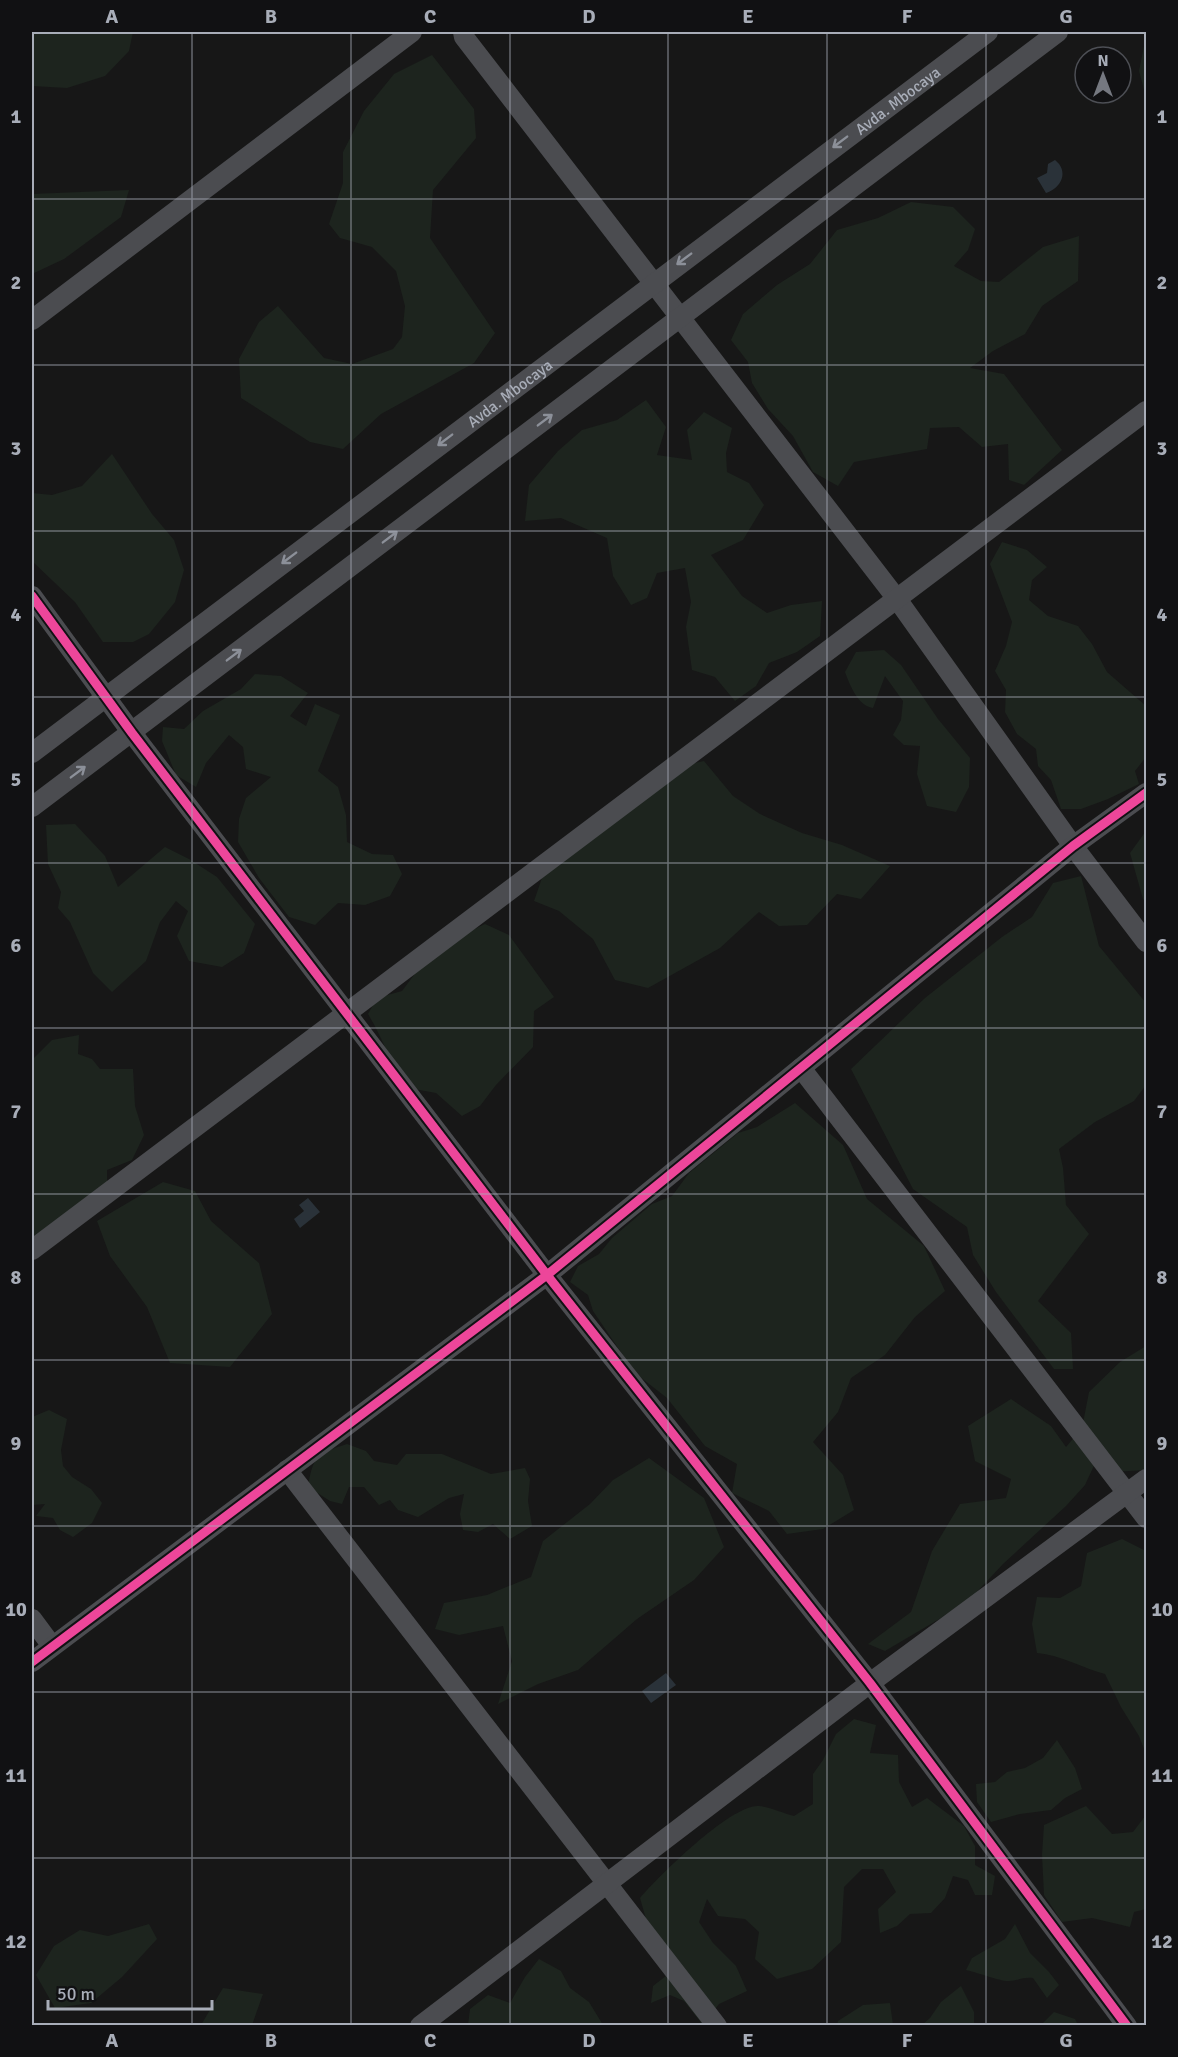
<svg xmlns="http://www.w3.org/2000/svg" width="1178" height="2057" viewBox="0 0 1178 2057" font-family="Signika,sans-serif">
<style>
.green{fill:#1d241e}
.water{fill:#2a3239}
.lines{fill:none;stroke-linecap:round;stroke-linejoin:round}
.street{stroke:#4b4c50;stroke-width:20}
.cycleway-casing{stroke:#111113;stroke-width:13}
.cycleway{stroke:#ed469a;stroke-width:9}
.oneway{stroke:#8c9099}
.grid{fill:none;stroke:#a8adb8;stroke-width:1.5;stroke-opacity:0.55}
.labels{text-anchor:middle;stroke-width:4.5;stroke-linejoin:round;paint-order:stroke}
.street-label{font-size:16px;fill:#a8adb8;stroke:#111113}
.neatline{fill:none;stroke:#a8adb8;stroke-width:2}
.grid-label{font-size:20px;text-anchor:middle;font-weight:bold;fill:#a8adb8}
</style>
<rect width="100%" height="100%" fill="#171717"/>
<g class="green">
<polygon points="32,32 133,32 129,51 105,76 67,88 32,86"/>
<polygon points="1146,36 1146,97 1139,71"/>
<polygon points="432,55 474,109 476,138 433,190 430,238 495,333 474,363 381,414 343,449 310,442 241,398 239,359 259,322 278,306 324,358 352,364 393,349 402,337 405,306 396,271 372,247 340,238 329,224 343,183 343,152 364,111 394,74"/>
<polygon points="129,190 121,217 64,259 32,274 32,194"/>
<polygon points="911,202 953,207 975,229 968,250 954,266 981,281 999,282 1043,247 1079,236 1078,281 1042,306 1025,334 993,351 970,368 1004,374 1062,450 1024,485 1009,480 1008,444 982,447 959,427 930,428 927,449 854,462 838,486 813,472 793,436 768,409 752,383 748,362 731,340 743,314 777,285 810,264 837,230 878,218"/>
<polygon points="646,400 666,427 657,455 692,460 687,430 704,412 732,428 726,453 727,472 749,483 764,505 743,540 711,555 742,596 767,613 791,605 822,601 820,636 797,652 769,663 756,686 735,701 715,677 692,670 686,627 691,602 685,568 657,573 647,598 631,605 613,576 607,538 561,518 525,521 529,485 558,451 582,430 617,420"/>
<polygon points="112,454 152,514 174,540 184,570 175,602 149,634 133,642 103,642 75,602 32,561 32,493 52,495 82,486"/>
<polygon points="1002,542 1027,550 1047,567 1032,580 1029,600 1048,616 1078,626 1092,644 1107,672 1146,706 1146,757 1135,771 1139,784 1108,799 1081,809 1061,809 1051,780 1038,766 1036,749 1017,734 1005,712 1006,690 995,671 1006,646 1012,622 990,564"/>
<path d="M 884,650 L 901,665 L 938,719 L 970,758 L 969,787 L 956,812 L 927,806 L 917,774 L 920,746 L 904,745 L 893,735 L 901,720 L 903,701 L 885,676 L 873,708 C 857,705 850,685 845,672 L 856,652 Z"/>
<polygon points="255,674 281,676 308,693 290,716 306,726 315,704 340,715 318,771 338,787 346,815 347,842 372,854 393,855 402,874 390,896 365,905 338,903 315,925 289,917 259,878 238,842 239,819 246,798 271,777 246,769 243,747 229,735 206,763 196,787 176,775 162,741 163,727 184,729 203,711 241,689"/>
<polygon points="704,761 733,796 760,814 802,833 842,845 890,866 861,899 837,894 807,925 779,926 759,912 720,948 648,988 615,980 593,939 559,911 534,901 543,875 667,769"/>
<polygon points="75,824 105,856 118,887 165,847 189,859 217,877 255,924 244,953 222,967 189,961 177,936 188,911 176,901 160,922 146,961 112,992 93,973 70,922 58,908 61,892 48,864 46,825"/>
<polygon points="1146,831 1146,902 1143,899 1130,853"/>
<polygon points="1081,876 1099,946 1146,1003 1146,1085 1134,1101 1095,1122 1059,1149 1063,1168 1066,1205 1089,1234 1038,1301 1071,1333 1073,1369 1054,1369 996,1292 973,1255 967,1227 913,1189 851,1069 925,998 1002,937 1032,917 1053,883"/>
<path d="M 485,924 L 509,935 L 554,997 L 534,1011 L 533,1047 L 496,1085 L 480,1106 L 462,1116 L 436,1093 L 403,1087 C 391,1062 382,1037 368,1014 L 377,998 L 402,991 L 434,948 Z"/>
<polygon points="79,1035 78,1054 92,1059 100,1069 133,1069 135,1106 144,1135 132,1160 107,1170 107,1193 32,1247 32,1060 52,1040"/>
<polygon points="795,1103 843,1145 867,1199 924,1246 945,1291 915,1317 885,1355 851,1378 838,1412 813,1442 843,1475 854,1510 823,1529 787,1534 769,1511 732,1493 737,1464 705,1446 667,1398 635,1373 593,1311 588,1295 570,1282 578,1266 599,1254 612,1238 652,1204 672,1196 689,1173 738,1133 757,1127"/>
<polygon points="163,1182 195,1191 211,1221 259,1263 272,1314 230,1367 170,1363 147,1307 110,1256 97,1221"/>
<polygon points="1146,1346 1146,1470 1112,1472 1098,1457 1085,1485 1066,1506 1003,1564 974,1595 941,1618 885,1651 868,1644 911,1612 932,1551 960,1504 1006,1498 1011,1479 975,1461 968,1426 1011,1399 1051,1426 1066,1447 1082,1428 1089,1392 1120,1362"/>
<polygon points="49,1410 67,1419 61,1450 63,1466 72,1477 91,1489 102,1503 92,1523 73,1537 60,1530 53,1518 36,1516 45,1504 32,1505 32,1417"/>
<path d="M 347,1444 L 366,1451 L 374,1461 L 397,1465 L 406,1454 L 442,1454 L 491,1474 L 525,1468 L 530,1479 L 528,1501 L 532,1526 L 510,1539 L 493,1524 L 478,1532 L 463,1530 L 460,1514 L 464,1494 L 449,1498 L 418,1517 L 398,1510 L 390,1500 L 379,1505 L 364,1487 L 349,1487 L 342,1504 L 330,1501 L 308,1487 C 313,1456 317,1453 347,1444 Z"/>
<polygon points="649,1458 704,1498 724,1547 694,1580 637,1619 578,1670 538,1684 498,1704 512,1661 503,1626 459,1635 435,1629 444,1603 487,1595 531,1577 543,1541 590,1504 613,1480"/>
<path d="M 1122,1539 L 1146,1551 L 1146,1754 L 1139,1736 L 1121,1707 L 1105,1674 C 1082,1668 1061,1655 1037,1653 L 1032,1624 L 1037,1597 L 1060,1598 L 1081,1586 L 1087,1553 Z"/>
<path d="M 854,1719 L 876,1725 L 870,1753 L 898,1755 L 899,1782 L 912,1807 L 927,1798 L 964,1826 L 975,1846 L 975,1865 L 995,1876 L 992,1895 L 975,1895 L 968,1880 L 953,1876 L 945,1898 L 931,1913 L 910,1914 L 897,1926 L 880,1933 L 878,1909 L 896,1892 L 883,1869 L 862,1869 L 844,1887 L 841,1942 L 812,1969 L 777,1979 L 755,1959 L 759,1932 L 745,1919 L 718,1916 L 707,1899 L 699,1922 L 713,1943 L 736,1966 L 747,1991 L 719,2004 L 703,2025 L 684,2001 L 670,1995 L 651,2003 L 653,1986 L 671,1972 L 646,1919 L 640,1898 C 659,1876 731,1804 759,1806 C 770,1807 783,1813 794,1816 L 813,1804 L 813,1774 L 823,1760 L 836,1734 Z"/>
<polygon points="1057,1740 1075,1768 1082,1789 1065,1798 1051,1810 1020,1814 991,1822 977,1802 976,1784 995,1782 1007,1772 1025,1768 1043,1758"/>
<polygon points="1086,1806 1112,1834 1133,1832 1146,1815 1146,1909 1134,1912 1130,1927 1092,1918 1062,1922 1044,1895 1042,1855 1044,1825"/>
<polygon points="149,1924 157,1939 122,1977 91,2003 55,2008 36,1975 54,1946 80,1930 108,1936"/>
<path d="M 1015,1924 L 1030,1953 L 1049,1972 L 1059,1985 L 1047,1998 L 1033,1978 C 1021,1977 1018,1981 1009,1981 C 1002,1982 976,1972 966,1970 L 972,1958 L 1005,1939 Z"/>
<polygon points="539,1959 561,1971 570,1988 589,2002 603,2025 468,2025 470,2009 488,1995 510,2003 525,1977"/>
<polygon points="961,1986 974,2012 974,2025 922,2025 930,2018 941,2002"/>
<polygon points="223,1988 263,1994 252,2025 201,2025"/>
<polygon points="890,2003 893,2025 837,2025 838,2021 863,2005"/>
<polygon points="1054,2012 1075,2019 1078,2025 1041,2025"/>
</g>
<g class="water">
<path d="M 1055,160 C 1069,171 1062,188 1046,193 L 1037,178 L 1047,173 L 1048,164 Z"/>
<polygon points="308,1198 320,1212 300,1228 294,1219 304,1211 299,1205"/>
<polygon points="666,1673 676,1685 651,1703 642,1691"/>
</g>
<g class="lines">
<g class="street">
<polyline points="463,32 464,37 897,599 1073,846 1146,942"/>
<polyline points="32,320 412,32"/>
<polyline points="32,596 132,733 547,1275 870,1683 1127,2026"/>
<path id="s1" d="M 32,753 L 988,32"/>
<polyline points="32,807 1058,32"/>
<polyline points="801,1068 1146,1518"/>
<polyline points="32,1250 1146,411"/>
<polyline points="287,1470 717,2026"/>
<polyline points="32,1619 52,1646"/>
<polyline points="32,1662 547,1275 1073,846 1146,793"/>
<polyline points="420,2026 870,1683 1146,1479"/>
</g>
<g class="cycleway-casing">
<g id="cycleway">
<polyline points="32,596 132,733 547,1275 870,1683 1127,2026"/>
<polyline points="32,1662 547,1275 1073,846 1146,793"/>
</g>
</g>
<use href="#cycleway" class="cycleway"/>
</g>
<defs><path id="oneway-shaft" d="M-6 0H5M1.5-3L5.5 0L1.5 3" fill="none" stroke-width="1.6" stroke-linecap="round" stroke-linejoin="round" transform="scale(1.5)"/></defs>
<g class="oneway">
<use href="#oneway-shaft" transform="translate(840 142) rotate(143)"/>
<use href="#oneway-shaft" transform="translate(684 259) rotate(143)"/>
<use href="#oneway-shaft" transform="translate(545 420) rotate(-37)"/>
<use href="#oneway-shaft" transform="translate(445 440) rotate(143)"/>
<use href="#oneway-shaft" transform="translate(390 537) rotate(-37)"/>
<use href="#oneway-shaft" transform="translate(289 558) rotate(143)"/>
<use href="#oneway-shaft" transform="translate(234 655) rotate(-37)"/>
<use href="#oneway-shaft" transform="translate(78 772) rotate(-37)"/>
</g>
<path class="grid" d="M 192,32 L 192,2026M 351,32 L 351,2026M 510,32 L 510,2026M 668,32 L 668,2026M 827,32 L 827,2026M 986,32 L 986,2026M 32,199 L 1146,199M 32,365 L 1146,365M 32,531 L 1146,531M 32,697 L 1146,697M 32,863 L 1146,863M 32,1028 L 1146,1028M 32,1194 L 1146,1194M 32,1360 L 1146,1360M 32,1526 L 1146,1526M 32,1692 L 1146,1692M 32,1858 L 1146,1858"/>
<g class="labels">
<g class="street-label">
<text dy="6" stroke="none"><textPath href="#s1" startOffset="1084">Avda. Mbocaya</textPath></text>
<text dy="6" stroke="none"><textPath href="#s1" startOffset="598">Avda. Mbocaya</textPath></text>
</g>
</g>
<rect width="1178" height="2057" fill="none" stroke="#111113" stroke-width="66"/>
<g transform="translate(1103 75)"><circle r="28" fill="#111113" stroke="#4d4f55" stroke-width="1.5"/>
<path d="M0-4.5L10 22L0 15L-10 22Z" fill="#757880"/>
<text y="-9" font-size="16" font-weight="bold" text-anchor="middle" fill="#a8adb8">N</text>
</g>
<path d="M48 2000v9h164v-9" fill="none" stroke="#a8adb8" stroke-width="3"/>
<text x="57" y="2000" font-size="18" fill="#a8adb8" stroke="#111113" stroke-width="4.5" paint-order="stroke">50 m</text>
<rect x="33" y="33" width="1112" height="1991" class="neatline"/>
<g class="grid-label">
<text x="112" y="23">A</text>
<text x="271" y="23">B</text>
<text x="430" y="23">C</text>
<text x="589" y="23">D</text>
<text x="748" y="23">E</text>
<text x="907" y="23">F</text>
<text x="1066" y="23">G</text>
<text x="16" y="123">1</text>
<text x="1162" y="123">1</text>
<text x="16" y="289">2</text>
<text x="1162" y="289">2</text>
<text x="16" y="455">3</text>
<text x="1162" y="455">3</text>
<text x="16" y="621">4</text>
<text x="1162" y="621">4</text>
<text x="16" y="786">5</text>
<text x="1162" y="786">5</text>
<text x="16" y="952">6</text>
<text x="1162" y="952">6</text>
<text x="16" y="1118">7</text>
<text x="1162" y="1118">7</text>
<text x="16" y="1284">8</text>
<text x="1162" y="1284">8</text>
<text x="16" y="1450">9</text>
<text x="1162" y="1450">9</text>
<text x="16" y="1616">10</text>
<text x="1162" y="1616">10</text>
<text x="16" y="1782">11</text>
<text x="1162" y="1782">11</text>
<text x="16" y="1948">12</text>
<text x="1162" y="1948">12</text>
<text x="112" y="2047">A</text>
<text x="271" y="2047">B</text>
<text x="430" y="2047">C</text>
<text x="589" y="2047">D</text>
<text x="748" y="2047">E</text>
<text x="907" y="2047">F</text>
<text x="1066" y="2047">G</text>
</g>
</svg>
